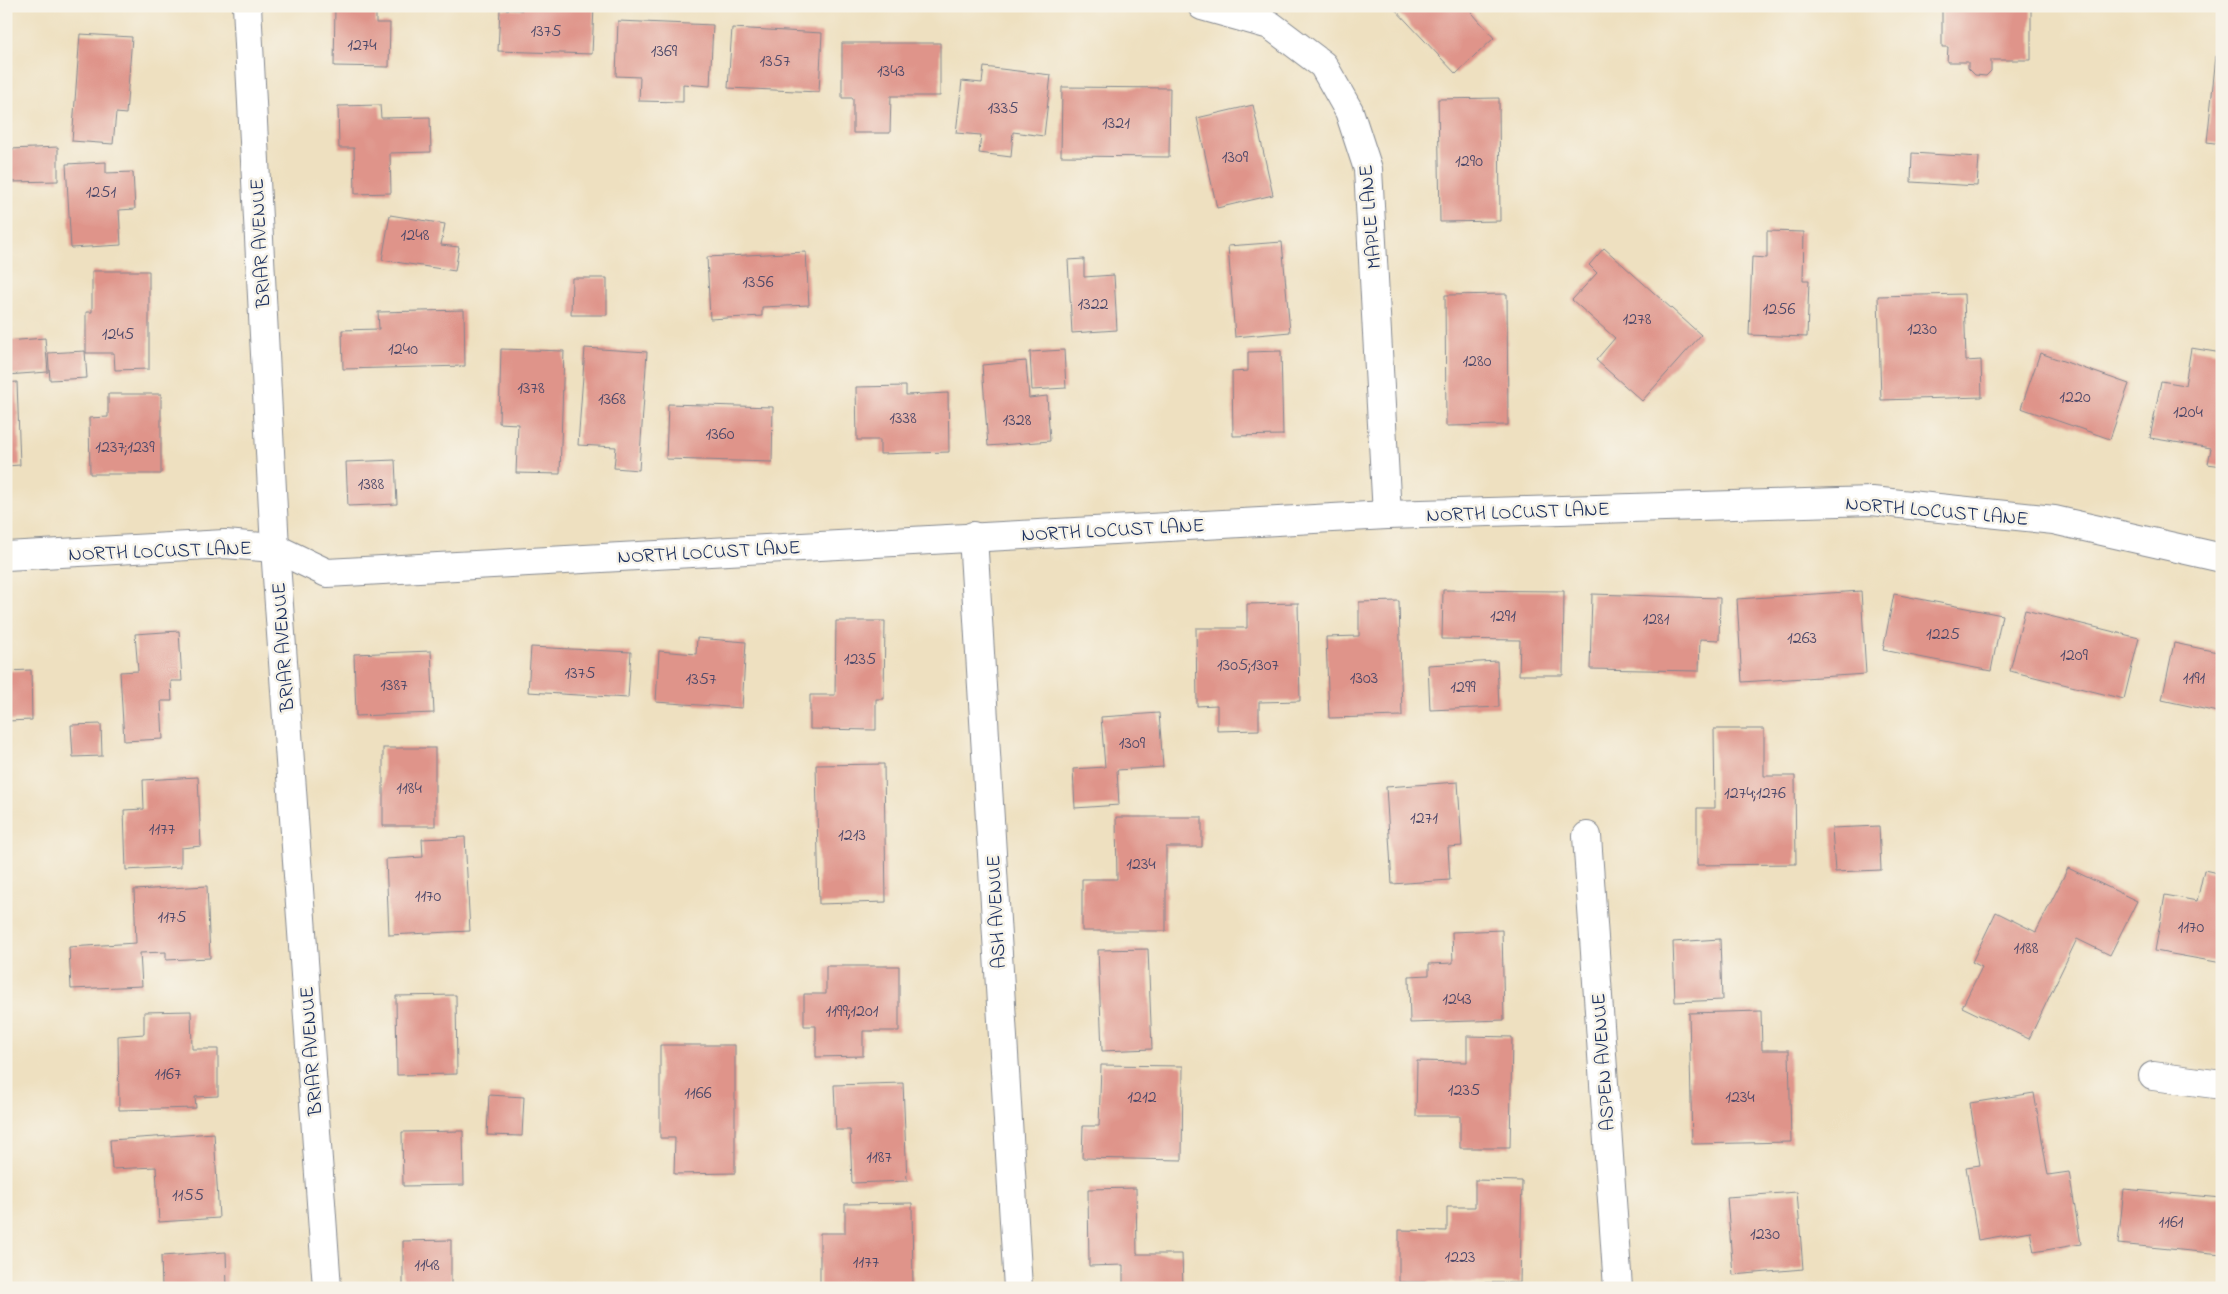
<svg xmlns="http://www.w3.org/2000/svg" width="2228" height="1294" viewBox="0 0 2228 1294" font-family="'Indie Flower',sans-serif">
<style>
.building{fill:#df948a}
.lines{fill:none;stroke-linecap:round;stroke-linejoin:round}
.street-casing{stroke:#84888f;stroke-width:30}
.street{stroke:#fff;stroke-width:28}
.labels{text-anchor:middle;stroke-width:5;stroke-linejoin:round;paint-order:stroke}
.number-label{font-size:18px;fill:#4c4869}
.street-label{font-size:20px;fill:#1b2f5e;stroke:#f7f3e8}
</style>
<rect width="100%" height="100%" fill="#f7f3e8"/>
<filter id="ink" filterUnits="userSpaceOnUse"><feTurbulence type="fractalNoise" baseFrequency=".02" numOctaves="2"/><feDisplacementMap in="SourceGraphic" scale="10" xChannelSelector="R" yChannelSelector="G"/><feConvolveMatrix kernelMatrix="1 2 1 2 8 2 1 2 1" color-interpolation-filters="sRGB"/></filter>
<filter id="wash" filterUnits="userSpaceOnUse"><feTurbulence type="fractalNoise" baseFrequency=".0096" numOctaves="4" result="noise"/><feDisplacementMap in="SourceGraphic" scale="20" xChannelSelector="R" yChannelSelector="G"/><feGaussianBlur stdDeviation="1.12" result="paint"/><feColorMatrix in="noise" values="0 0 0 0 0 0 0 0 0 0 0 0 0 0 0 0 0 1.4 0 .05"/><feComposite in="paint" operator="in"/></filter>
<g filter="url(#wash)">
<rect width="100%" height="100%" fill="#eee0c0"/>
<g id="blocks">
<g class="building">
<polygon points="335,6 376,6 376,23 390,23 389,67 334,66"/>
<polygon points="522,6 594,6 592,54 498,51 500,9 522,10"/>
<polygon points="1392,6 1466,6 1494,38 1456,74"/>
<polygon points="1942,6 2031,7 2031,60 1991,60 1991,71 1986,76 1975,75 1968,68 1968,62 1947,62 1948,47 1942,47"/>
<polygon points="618,21 713,25 710,86 683,84 683,102 639,101 640,77 616,76"/>
<polygon points="732,28 822,33 819,92 728,88"/>
<polygon points="80,34 132,37 126,114 116,113 113,144 72,141"/>
<polygon points="842,43 940,43 940,96 891,96 890,133 853,133 853,98 842,98"/>
<polygon points="2216,56 2222,57 2222,144 2207,142"/>
<polygon points="984,67 1051,75 1044,136 1013,132 1011,157 979,153 981,135 956,133 962,81 982,83"/>
<polygon points="1062,87 1170,88 1169,157 1061,156"/>
<polygon points="1499,98 1500,221 1440,222 1438,99"/>
<polygon points="380,105 381,118 430,117 431,152 390,153 391,193 355,194 354,148 339,148 338,106"/>
<polygon points="1253,105 1273,195 1217,208 1197,118"/>
<polygon points="58,147 58,181 11,182 10,149"/>
<polygon points="1912,153 1979,157 1977,186 1911,182"/>
<polygon points="106,162 106,173 133,172 135,209 119,210 121,245 71,248 66,164"/>
<polygon points="390,215 445,224 441,245 459,247 455,271 382,260"/>
<polygon points="1767,231 1804,232 1803,280 1809,280 1807,337 1749,335 1752,257 1767,258"/>
<polygon points="1282,242 1290,332 1235,337 1228,246"/>
<polygon points="1604,248 1701,335 1642,401 1596,360 1615,338 1572,300 1597,273 1589,265"/>
<polygon points="806,252 809,305 762,307 762,316 710,319 707,257"/>
<polygon points="1084,259 1084,277 1114,275 1117,330 1072,333 1068,260"/>
<polygon points="92,271 149,271 149,369 115,370 114,353 86,353 86,312 92,312"/>
<polygon points="572,278 607,278 607,315 571,315"/>
<polygon points="1507,294 1508,425 1446,426 1445,295"/>
<polygon points="1964,294 1966,361 1981,360 1982,397 1881,400 1878,296"/>
<polygon points="464,310 465,366 343,369 342,330 379,329 378,312"/>
<polygon points="45,338 48,372 6,375 6,341"/>
<polygon points="585,348 647,352 639,470 614,468 616,447 578,445"/>
<polygon points="2191,348 2222,353 2222,466 2208,464 2211,448 2150,438 2161,381 2185,385"/>
<polygon points="501,349 564,351 560,474 516,473 518,424 499,423"/>
<polygon points="1064,350 1066,388 1032,390 1030,352"/>
<polygon points="85,351 87,378 50,380 48,353"/>
<polygon points="1281,351 1283,435 1233,436 1232,372 1248,371 1248,352"/>
<polygon points="2040,353 2129,384 2110,439 2021,408"/>
<polygon points="1026,361 1029,398 1047,396 1050,441 988,446 982,365"/>
<polygon points="17,382 20,465 6,466 6,383"/>
<polygon points="906,386 906,395 948,393 949,452 880,454 880,440 857,440 856,387"/>
<polygon points="108,394 161,394 161,474 90,474 89,418 108,417"/>
<polygon points="668,404 773,407 772,462 666,459"/>
<polygon points="395,460 397,504 348,506 346,462"/>
<polygon points="1443,590 1564,591 1563,675 1519,675 1520,640 1442,639"/>
<polygon points="1861,591 1866,674 1742,682 1737,599"/>
<polygon points="1592,594 1720,598 1719,640 1700,639 1699,671 1590,669"/>
<polygon points="1894,594 2002,615 1991,671 1883,650"/>
<polygon points="1399,601 1402,716 1329,718 1326,637 1359,636 1359,602"/>
<polygon points="1298,603 1300,701 1259,702 1259,730 1217,731 1217,705 1197,706 1196,628 1247,628 1247,604"/>
<polygon points="2025,610 2139,638 2124,699 2010,671"/>
<polygon points="836,621 885,621 884,699 876,699 876,730 810,729 810,695 835,695"/>
<polygon points="179,631 182,681 171,681 172,701 161,701 163,739 124,741 120,672 138,671 135,634"/>
<polygon points="697,638 746,642 742,708 656,702 659,651 696,654"/>
<polygon points="2174,643 2222,653 2222,713 2162,700"/>
<polygon points="531,647 631,652 628,698 528,692"/>
<polygon points="431,651 434,713 356,716 354,654"/>
<polygon points="1497,661 1499,707 1430,710 1428,665"/>
<polygon points="31,670 32,720 6,721 6,671"/>
<polygon points="1159,713 1163,767 1117,770 1119,805 1075,808 1073,769 1105,767 1101,717"/>
<polygon points="101,724 102,756 73,757 71,725"/>
<polygon points="1714,729 1764,729 1764,776 1795,776 1796,864 1697,865 1697,808 1715,808"/>
<rect x="383" y="748" width="52" height="78"/>
<polygon points="884,764 886,902 819,904 816,765"/>
<polygon points="198,777 201,846 181,848 181,867 126,870 124,810 144,809 143,780"/>
<polygon points="1458,782 1462,846 1448,847 1450,880 1392,884 1386,787"/>
<polygon points="1116,817 1202,817 1202,847 1166,847 1166,931 1082,931 1082,879 1117,879"/>
<polygon points="1879,826 1881,870 1835,872 1832,828"/>
<polygon points="465,837 470,931 389,935 386,859 423,857 422,839"/>
<polygon points="2068,868 2137,901 2110,955 2077,939 2029,1039 1962,1007 1982,967 1972,962 1996,912 2036,932"/>
<polygon points="2204,870 2222,874 2222,963 2155,951 2165,895 2197,901"/>
<polygon points="207,886 210,958 166,960 166,952 140,953 142,986 71,989 69,947 136,943 134,890"/>
<polygon points="1502,930 1504,1020 1410,1023 1409,976 1429,975 1429,964 1453,963 1452,932"/>
<polygon points="1720,939 1722,1000 1675,1002 1673,942"/>
<polygon points="1148,949 1152,1049 1102,1051 1098,950"/>
<polygon points="826,966 899,966 899,1031 863,1031 863,1056 816,1057 816,1026 804,1026 804,994 826,994"/>
<polygon points="456,995 457,1074 397,1075 396,996"/>
<polygon points="191,1011 192,1049 218,1049 218,1096 195,1097 196,1108 119,1110 118,1036 144,1034 144,1012"/>
<polygon points="1761,1011 1762,1050 1789,1050 1791,1142 1692,1144 1689,1013"/>
<polygon points="1467,1036 1512,1037 1510,1148 1460,1148 1460,1116 1416,1116 1417,1061 1467,1062"/>
<polygon points="660,1045 735,1045 735,1173 674,1174 675,1138 660,1138"/>
<polygon points="1101,1065 1183,1066 1182,1160 1082,1158 1083,1126 1099,1126"/>
<polygon points="903,1083 907,1181 852,1183 850,1130 836,1130 834,1085"/>
<polygon points="2034,1093 2048,1175 2069,1172 2081,1244 2034,1252 2030,1231 1978,1240 1966,1167 1980,1165 1970,1103"/>
<polygon points="489,1095 524,1097 522,1136 487,1135"/>
<polygon points="463,1131 464,1185 403,1186 402,1132"/>
<polygon points="214,1133 219,1218 159,1222 156,1167 112,1169 110,1140"/>
<polygon points="1475,1180 1522,1181 1520,1283 1399,1282 1399,1230 1447,1231 1447,1207 1475,1207"/>
<polygon points="1136,1188 1137,1254 1182,1254 1183,1288 1123,1288 1123,1265 1089,1266 1088,1189"/>
<polygon points="2124,1189 2222,1198 2222,1254 2118,1244"/>
<polygon points="1797,1192 1803,1269 1733,1275 1727,1197"/>
<polygon points="912,1203 913,1288 820,1288 820,1233 845,1233 845,1204"/>
<polygon points="451,1240 451,1288 403,1288 403,1241"/>
<polygon points="226,1252 227,1288 162,1288 161,1256"/>
</g>
</g>
</g>
<g filter="url(#ink)">
<use href="#blocks" fill-opacity="0" stroke="#84888f" stroke-width="1"/>
<g class="lines">
<g class="street-casing">
<g id="street">
<polyline points="247,6 275,548 327,1288"/>
<polyline points="1202,6 1270,25 1323,65 1349,111 1368,169 1387,515"/>
<polyline points="973,536 1018,1288"/>
<polyline points="6,556 225,544 275,548 327,573 1387,515 1872,501 2054,520 2222,558"/>
<polyline points="1587,836 1618,1288"/>
<polyline points="2153,1076 2222,1085"/>
</g>
</g>
<use href="#street" class="street"/>
</g>
</g>
<g class="labels">
<g class="number-label">
<text x="546" y="36">1375</text>
<text x="362" y="50">1274</text>
<text x="664" y="56">1369</text>
<text x="775" y="66">1357</text>
<text x="891" y="76">1343</text>
<text x="1003" y="113">1335</text>
<text x="1116" y="128">1321</text>
<text x="1235" y="162">1309</text>
<text x="1469" y="166">1290</text>
<text x="101" y="197">1251</text>
<text x="415" y="240">1248</text>
<text x="758" y="287">1356</text>
<text x="1093" y="309">1322</text>
<text x="1779" y="314">1256</text>
<text x="1637" y="324">1278</text>
<text x="1922" y="334">1230</text>
<text x="118" y="339">1245</text>
<text x="403" y="354">1240</text>
<text x="1477" y="366">1280</text>
<text x="531" y="393">1378</text>
<text x="2075" y="402">1220</text>
<text x="612" y="404">1368</text>
<text x="2188" y="417">1204</text>
<text x="903" y="423">1338</text>
<text x="1017" y="425">1328</text>
<text x="720" y="439">1360</text>
<text x="125" y="452">1237;1239</text>
<text x="371" y="489">1388</text>
<text x="1503" y="621">1291</text>
<text x="1656" y="624">1281</text>
<text x="1943" y="639">1225</text>
<text x="1802" y="643">1263</text>
<text x="2074" y="660">1209</text>
<text x="860" y="664">1235</text>
<text x="1248" y="670">1305;1307</text>
<text x="580" y="678">1375</text>
<text x="1364" y="683">1303</text>
<text x="2194" y="683">1191</text>
<text x="701" y="684">1357</text>
<text x="394" y="690">1387</text>
<text x="1463" y="692">1299</text>
<text x="1132" y="748">1309</text>
<text x="409" y="793">1184</text>
<text x="1755" y="798">1274;1276</text>
<text x="1424" y="823">1271</text>
<text x="162" y="834">1177</text>
<text x="852" y="840">1213</text>
<text x="1141" y="869">1234</text>
<text x="428" y="901">1170</text>
<text x="172" y="922">1175</text>
<text x="2191" y="932">1170</text>
<text x="2026" y="953">1188</text>
<text x="1457" y="1004">1243</text>
<text x="852" y="1016">1199;1201</text>
<text x="168" y="1079">1167</text>
<text x="1464" y="1095">1235</text>
<text x="698" y="1098">1166</text>
<text x="1142" y="1102">1212</text>
<text x="1740" y="1102">1234</text>
<text x="879" y="1162">1187</text>
<text x="188" y="1200">1155</text>
<text x="2171" y="1227">1161</text>
<text x="1765" y="1239">1230</text>
<text x="1460" y="1262">1223</text>
<text x="866" y="1267">1177</text>
<text x="427" y="1270">1148</text>
</g>
<g class="street-label">
<text transform="translate(1369 217) rotate(-95)" y="7">MAPLE LANE</text>
<text transform="translate(259 243) rotate(-93)" y="7">BRIAR AVENUE</text>
<text transform="translate(1937 510) rotate(5)" y="7">NORTH LOCUST LANE</text>
<text transform="translate(1518 511) rotate(-2)" y="7">NORTH LOCUST LANE</text>
<text transform="translate(1113 529) rotate(-3)" y="7">NORTH LOCUST LANE</text>
<text transform="translate(160 550) rotate(-2)" y="7">NORTH LOCUST LANE</text>
<text transform="translate(709 551) rotate(-3)" y="7">NORTH LOCUST LANE</text>
<text transform="translate(282 647) rotate(-94)" y="7">BRIAR AVENUE</text>
<text transform="translate(995 912) rotate(-93)" y="7">ASH AVENUE</text>
<text transform="translate(310 1051) rotate(-94)" y="7">BRIAR AVENUE</text>
<text transform="translate(1602 1062) rotate(-94)" y="7">ASPEN AVENUE</text>
</g>
</g>
<rect width="2228" height="1294" fill="none" stroke="#f7f3e8" stroke-width="25"/>
</svg>
